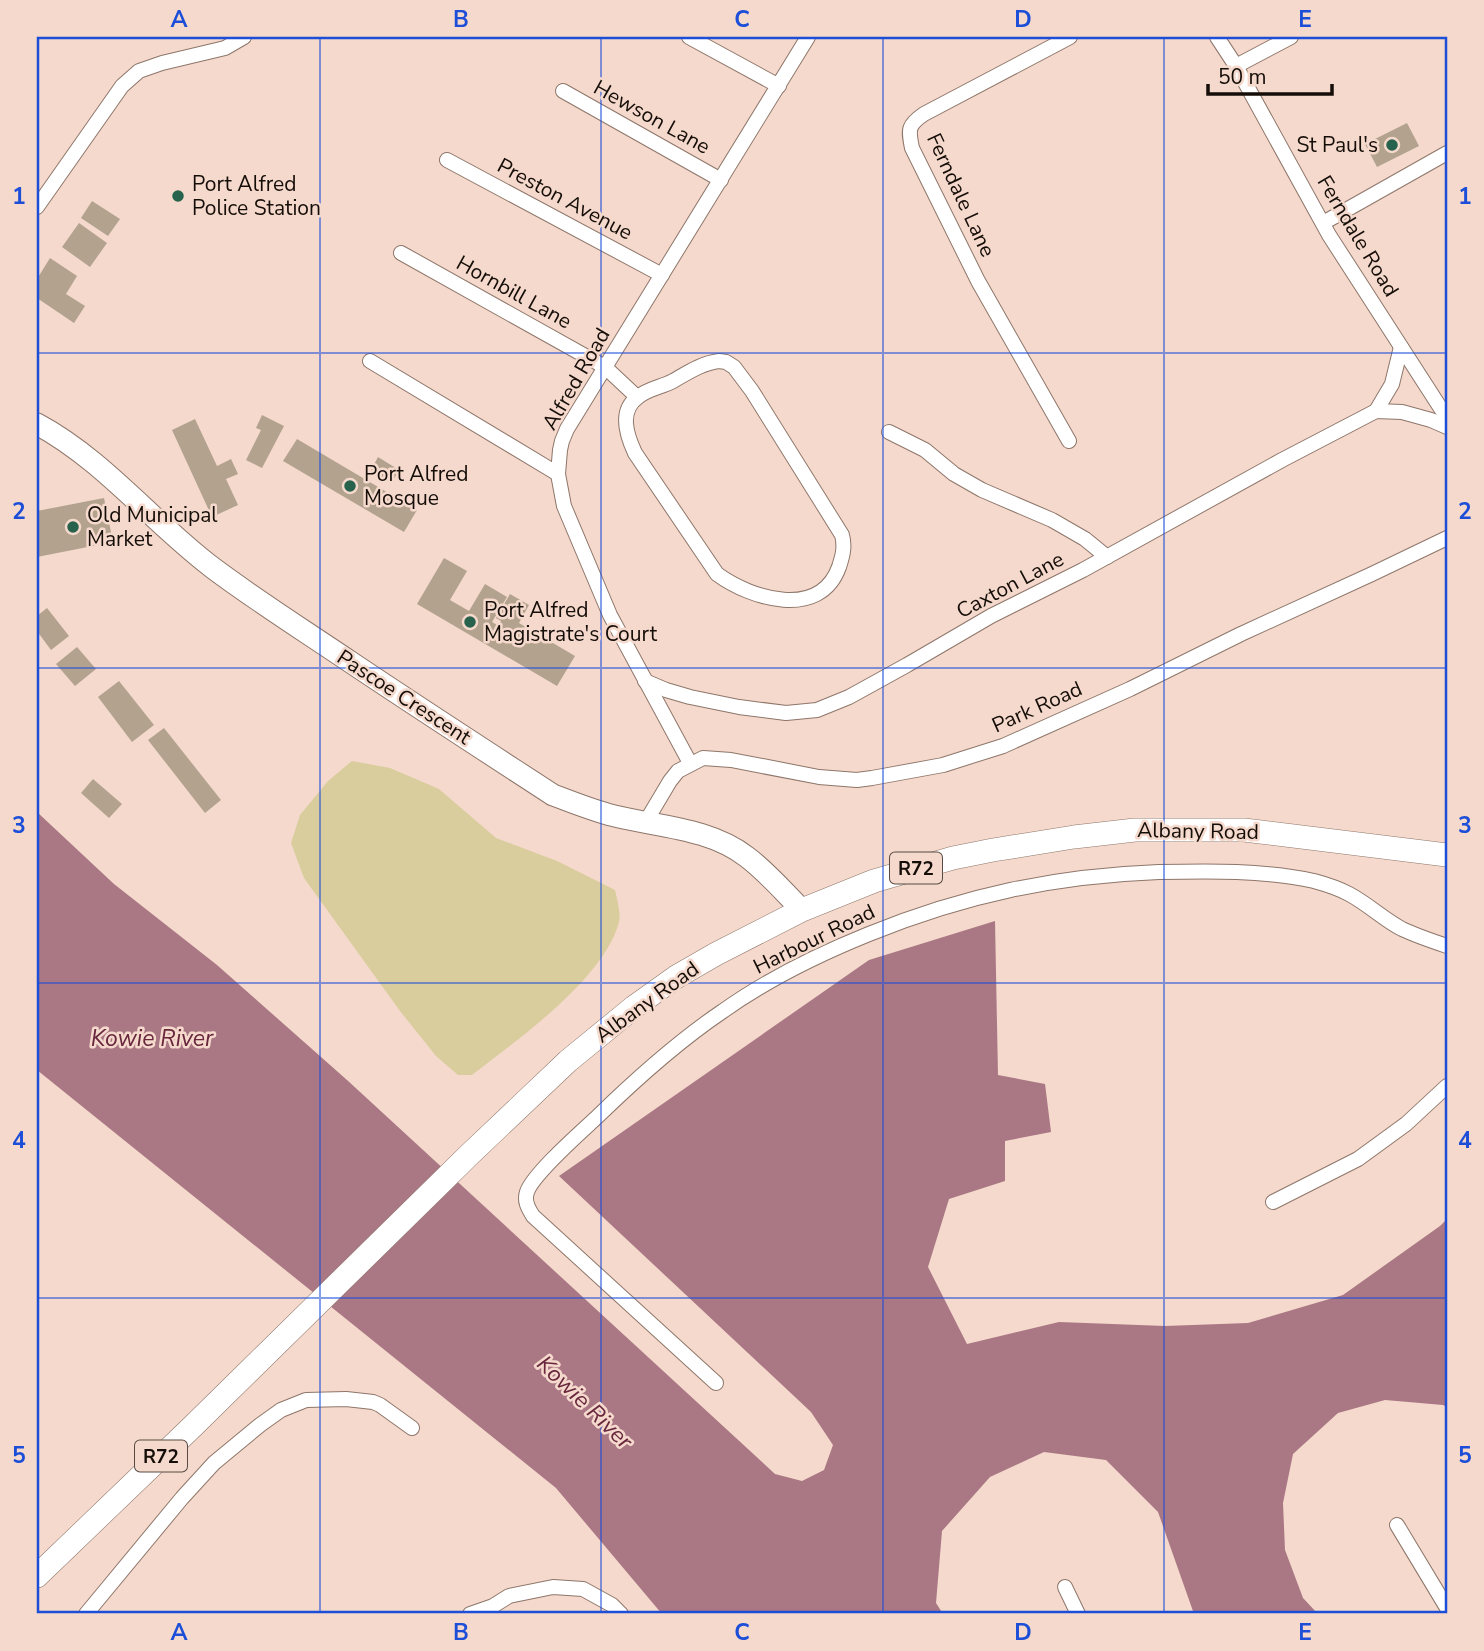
<svg xmlns="http://www.w3.org/2000/svg" width="1484" height="1651" viewBox="0 0 1484 1651" font-family="'Nunito Sans',sans-serif">
<style>
.green{fill:#d9cd9d}
.water{fill:#aa7784}
.building{fill:#b3a28e}
.lines{fill:none;stroke-linecap:round;stroke-linejoin:round}
.street-casing{stroke:#8e766a;stroke-width:16}
.secondary-casing{stroke:#8e766a;stroke-width:23}
.primary-casing{stroke:#8e766a;stroke-width:24}
.street{stroke:#fff;stroke-width:14}
.secondary{stroke:#fff;stroke-width:21}
.primary{stroke:#fff;stroke-width:23}
.grid{fill:none;stroke:#1d4ed8;stroke-width:2;stroke-opacity:0.55}
.poi-dot{fill:#27624c;stroke:#f4d9cc;stroke-width:2.5}
.labels{text-anchor:middle;stroke-width:5;stroke-linejoin:round;paint-order:stroke}
.shield{fill:#f4d9cc;stroke:#584a43;stroke-width:2}
.shield-label{font-size:19px;font-weight:bold;fill:#150d08}
.street-label{font-size:21px;fill:#150d08;stroke:#f4d9cc}
.poi-label{font-size:21px;fill:#150d08;stroke:#f4d9cc;text-anchor:start}
.water-label{font-size:23px;font-style:italic;fill:#68273d;stroke:#f4d9cc}
.neatline{fill:none;stroke:#1d4ed8;stroke-width:2.5}
.grid-label{font-size:23px;text-anchor:middle;font-weight:bold;fill:#1d4ed8}
</style>
<rect width="100%" height="100%" fill="#f4d9cc"/>
<path class="green" d="M 352,761 L 390,768 L 439,789 L 496,838 L 557,861 L 615,890 C 617,900 621,912 619,922 C 604,979 517,1040 472,1075 L 458,1075 L 436,1056 L 400,1011 L 304,878 L 291,843 L 300,815 L 328,781 Z"/>
<polygon class="water" points="37,812 114,884 217,965 347,1080 775,1474 802,1481 824,1470 833,1445 811,1412 559,1176 869,960 995,921 998,1075 1045,1084 1051,1132 1005,1141 1005,1181 949,1199 928,1267 967,1344 1059,1322 1165,1326 1248,1323 1343,1295 1440,1226 1447,1219 1447,1407 1443,1405 1385,1400 1338,1413 1293,1454 1283,1503 1285,1550 1303,1598 1318,1614 1194,1614 1158,1512 1106,1460 1044,1452 990,1477 942,1531 936,1603 943,1614 662,1614 556,1488 37,1070"/>
<g class="building">
<polygon points="1407,123 1419,146 1377,167 1365,144"/>
<polygon points="92,201 120,219 108,236 81,218"/>
<polygon points="79,223 107,243 90,267 62,247"/>
<polygon points="50,258 77,276 66,294 85,306 74,323 37,298 37,279"/>
<polygon points="262,415 284,426 262,468 246,460 261,430 256,428"/>
<polygon points="195,419 217,466 231,459 238,474 226,479 238,505 212,517 172,430"/>
<polygon points="297,439 417,510 404,532 283,461"/>
<polygon points="378,457 399,470 392,482 371,470"/>
<polygon points="104,498 113,542 37,557 37,511"/>
<polygon points="444,558 467,571 450,600 469,611 485,584 507,597 492,622 499,626 501,621 496,618 510,594 529,605 519,623 575,656 557,686 417,604"/>
<polygon points="47,608 69,636 51,650 37,631 37,616"/>
<polygon points="77,647 96,669 75,686 56,664"/>
<polygon points="119,681 154,725 132,742 98,697"/>
<polygon points="164,728 221,800 205,813 148,740"/>
<polygon points="93,779 122,804 109,818 81,793"/>
</g>
<g class="lines">
<g class="street-casing">
<g id="street">
<polyline points="689,37 779,86"/>
<polyline points="1217,37 1236,66 1329,235 1447,418"/>
<polyline points="1236,66 1291,37"/>
<polyline points="563,91 721,180"/>
<polyline points="447,160 662,275"/>
<polyline points="37,207 122,86 139,71 162,63 225,48 244,37"/>
<polyline points="1323,223 1447,153"/>
<polyline points="401,253 605,367 637,397"/>
<polyline points="370,361 558,474"/>
<path d="M 719,361 L 726,362 L 734,367 L 752,391 L 842,535 C 845,546 843,555 839,567 C 820,620 751,599 717,574 L 635,453 C 627,436 618,411 638,397 C 647,389 662,387 673,381 C 687,373 702,363 719,361 Z"/>
<polyline points="1376,411 1392,384 1401,347"/>
<polyline points="889,432 925,450 954,474 982,490 1052,520 1085,539 1107,557"/>
<path d="M 1069,441 L 978,281 L 912,148 C 908,129 908,125 924,114 L 1070,37"/>
<polyline points="645,681 666,690 690,697 739,707 786,713 817,710 849,697 907,665 991,616 1083,570 1282,460 1376,411 1402,412 1431,420 1447,427"/>
<polyline points="690,763 610,615 564,506 558,474 560,450 562,441 567,429 808,37"/>
<polyline points="645,823 670,781 678,771 703,758 731,760 819,777 857,780 872,778 943,765 1003,746 1130,689 1241,634 1372,574 1447,538"/>
<polyline points="1273,1202 1358,1159 1406,1124 1447,1086"/>
<path d="M 716,1383 L 533,1216 C 528,1208 524,1201 527,1192 C 533,1174 581,1132 596,1118 C 636,1079 677,1042 723,1011 C 768,979 817,955 869,934 C 965,895 1055,876 1159,872 C 1210,871 1264,870 1314,881 C 1325,884 1338,888 1349,894 C 1368,904 1383,919 1402,929 C 1417,936 1432,941 1447,946"/>
<polyline points="1397,1525 1447,1608"/>
<polyline points="1065,1587 1078,1614"/>
<polyline points="86,1614 182,1498 214,1463 260,1425 281,1410 306,1400 346,1399 373,1402 380,1405 412,1428"/>
<polyline points="470,1614 493,1606 509,1596 553,1587 583,1589 612,1605 621,1614"/>
</g>
</g>
<g class="secondary-casing">
<path id="secondary" d="M 37,424 C 104,460 152,522 213,568 C 257,601 303,630 349,661 C 416,706 484,750 553,795 C 575,803 596,812 619,817 C 662,827 711,829 747,857 C 767,872 785,893 802,910"/>
</g>
<g class="primary-casing">
<polyline id="primary" points="37,1576 192,1427 470,1154 568,1061 634,1007 676,977 716,954 802,910 874,881 953,858 993,850 1074,837 1135,830 1244,830 1447,855"/>
</g>
<use href="#street" class="street"/>
<use href="#secondary" class="secondary"/>
<use href="#primary" class="primary"/>
</g>
<path class="grid" d="M 320,37 L 320,1614M 601,37 L 601,1614M 883,37 L 883,1614M 1164,37 L 1164,1614M 37,353 L 1447,353M 37,668 L 1447,668M 37,983 L 1447,983M 37,1298 L 1447,1298"/>
<g class="poi-dot">
<circle cx="1392" cy="145" r="7"/>
<circle cx="178" cy="196" r="7"/>
<circle cx="350" cy="486" r="7"/>
<circle cx="73" cy="527" r="7"/>
<circle cx="470" cy="622" r="7"/>
</g>
<g class="labels">
<g class="shield">
<rect x="890" y="852.5" width="52" height="31" rx="5"/>
<rect x="135" y="1440.5" width="52" height="31" rx="5"/>
</g>
<g class="shield-label">
<text x="916" y="875">R72</text>
<text x="161" y="1463">R72</text>
</g>
<g class="street-label">
<text transform="translate(652 117) rotate(29)" y="7">Hewson Lane</text>
<text transform="translate(961 195) rotate(65)" y="7">Ferndale Lane</text>
<text transform="translate(565 199) rotate(28)" y="7">Preston Avenue</text>
<text transform="translate(1358 236) rotate(59)" y="7">Ferndale Road</text>
<text transform="translate(514 292) rotate(29)" y="7">Hornbill Lane</text>
<text transform="translate(576 379) rotate(-60)" y="7">Alfred Road</text>
<text transform="translate(1010 585) rotate(-28)" y="7">Caxton Lane</text>
<text transform="translate(404 697) rotate(33)" y="7">Pascoe Crescent</text>
<text transform="translate(1037 707) rotate(-24)" y="7">Park Road</text>
<text transform="translate(1198 831) rotate(1)" y="7">Albany Road</text>
<text transform="translate(814 939) rotate(-26)" y="7">Harbour Road</text>
<text transform="translate(647 1002) rotate(-36)" y="7">Albany Road</text>
</g>
<g class="poi-label">
<text x="1378" y="152" text-anchor="end">St Paul's</text>
<text x="192" y="191">Port Alfred<tspan x="192" dy="24">Police Station</tspan></text>
<text x="364" y="481">Port Alfred<tspan x="364" dy="24">Mosque</tspan></text>
<text x="87" y="522">Old Municipal<tspan x="87" dy="24">Market</tspan></text>
<text x="484" y="617">Port Alfred<tspan x="484" dy="24">Magistrate's Court</tspan></text>
</g>
<g class="water-label">
<text x="152" y="1046">Kowie River</text>
<text transform="translate(585 1402) rotate(44)" y="8">Kowie River</text>
</g>
</g>
<rect width="1484" height="1651" fill="none" stroke="#f4d9cc" stroke-width="77"/>
<path d="M1208 84v10h124v-10" fill="none" stroke="#150d08" stroke-width="3.5"/>
<text x="1218" y="84" font-size="21" fill="#150d08" stroke="#f4d9cc" stroke-width="5" paint-order="stroke">50 m</text>
<rect x="38" y="38" width="1408" height="1574" class="neatline"/>
<g class="grid-label">
<text x="179" y="27">A</text>
<text x="461" y="27">B</text>
<text x="742" y="27">C</text>
<text x="1023" y="27">D</text>
<text x="1305" y="27">E</text>
<text x="19" y="204">1</text>
<text x="1465" y="204">1</text>
<text x="19" y="519">2</text>
<text x="1465" y="519">2</text>
<text x="19" y="833">3</text>
<text x="1465" y="833">3</text>
<text x="19" y="1148">4</text>
<text x="1465" y="1148">4</text>
<text x="19" y="1463">5</text>
<text x="1465" y="1463">5</text>
<text x="179" y="1640">A</text>
<text x="461" y="1640">B</text>
<text x="742" y="1640">C</text>
<text x="1023" y="1640">D</text>
<text x="1305" y="1640">E</text>
</g>
</svg>
